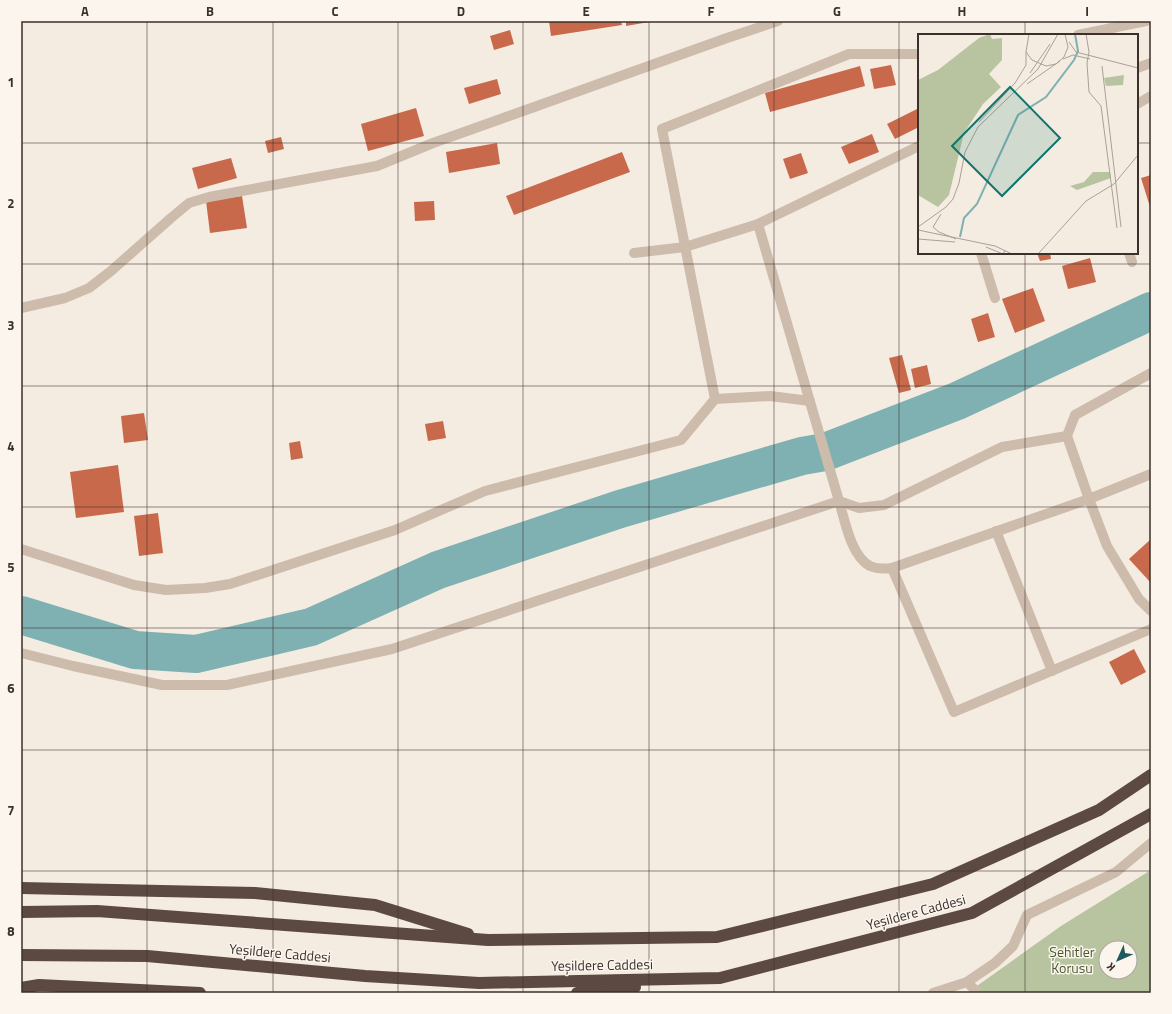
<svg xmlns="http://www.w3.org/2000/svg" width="1172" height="1014" viewBox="0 0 1172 1014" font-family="'Titillium Web',sans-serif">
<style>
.green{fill:#b8c4a0;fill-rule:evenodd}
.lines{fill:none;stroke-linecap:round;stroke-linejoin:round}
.river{stroke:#7fb0b2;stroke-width:38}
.building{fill:#c8694b}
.minor{stroke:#cdbbac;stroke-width:10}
.highway{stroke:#5c4a42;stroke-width:12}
.grid{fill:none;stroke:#3b302b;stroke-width:1;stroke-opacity:0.55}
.labels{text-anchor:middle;stroke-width:3;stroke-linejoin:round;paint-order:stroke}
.street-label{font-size:14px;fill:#3b302b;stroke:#fbf5ee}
.park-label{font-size:14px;fill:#4a5a2e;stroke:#fbf5ee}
.inset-river{fill:none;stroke:#7fb0b2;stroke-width:2}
.inset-road{fill:none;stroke:#aaa098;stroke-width:1}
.view{fill:#0f766e;fill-opacity:0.15;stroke:#0f766e;stroke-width:2}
.inset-edge{fill:none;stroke:#3b302b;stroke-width:2}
.neatline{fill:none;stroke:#3b302b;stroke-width:1.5}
.grid-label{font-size:13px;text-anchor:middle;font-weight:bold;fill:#3b302b}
</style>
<rect width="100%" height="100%" fill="#f4ebe1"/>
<path class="green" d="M 1151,870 L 1151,993 L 967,993 L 1061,926 ZM 1106,948 L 1130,948 L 1130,972 L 1106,972 Z"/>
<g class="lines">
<polyline class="river" points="21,615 135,650 196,654 311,627 438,570 620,509 802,456 825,452 957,401 1151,311"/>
</g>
<g class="building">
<polygon points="549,21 621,21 622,25 551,36"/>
<polygon points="626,21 649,21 649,22 626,26"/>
<polygon points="510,30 514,44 494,50 490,36"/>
<polygon points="891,65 896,85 874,89 870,69"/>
<polygon points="860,66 865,86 770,112 765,93"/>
<polygon points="497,79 501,94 469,104 464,88"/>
<polygon points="416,108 424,136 368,151 361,124"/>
<polygon points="919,108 919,127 895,139 887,124"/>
<polygon points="872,134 879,152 849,164 841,147"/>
<polygon points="281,137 284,149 268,153 265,141"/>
<polygon points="497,143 500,164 449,173 446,152"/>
<polygon points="622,152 630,172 514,215 506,196"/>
<polygon points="801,153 808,173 790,179 783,159"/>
<polygon points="231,158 237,178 198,189 192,168"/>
<polygon points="1151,175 1151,210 1141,178"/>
<polygon points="242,196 247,228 210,233 206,201"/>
<polygon points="434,201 435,220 415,221 414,202"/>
<polygon points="1037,253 1050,253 1051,259 1040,261"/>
<polygon points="1090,258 1096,282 1068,289 1062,266"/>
<polygon points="1033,288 1045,321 1015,333 1002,299"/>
<polygon points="988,313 995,337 978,342 971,319"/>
<polygon points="902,355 911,390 899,393 889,358"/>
<polygon points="927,365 931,384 915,388 911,369"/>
<polygon points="144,413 148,440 124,443 121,416"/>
<polygon points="443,421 446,438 428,441 425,424"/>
<polygon points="300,441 303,458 291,460 289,443"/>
<polygon points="118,465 124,512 76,518 70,472"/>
<polygon points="158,513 163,553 139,556 134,516"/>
<polygon points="1151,539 1151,583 1129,559"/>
<polygon points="1134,649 1146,672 1121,685 1109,662"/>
</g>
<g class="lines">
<g class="minor">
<polyline points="1078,35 1146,21"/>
<polyline points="1137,68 1151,63"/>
<polyline points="1137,104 1151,96"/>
<path d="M 919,146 L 758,224 L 839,501 C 845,521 851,556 870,566 C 877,569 885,569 892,568 L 1089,499 L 1151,474"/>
<polyline points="634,253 685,247 758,224"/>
<polyline points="981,253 995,298"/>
<polyline points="1129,253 1132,262"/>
<polyline points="21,308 65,298 89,288 111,271 171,218 189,203 209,197 377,166 433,143 467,131 727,38 778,21"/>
<polyline points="1151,373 1075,415 1067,436 1089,499 1107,546 1139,599 1151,611"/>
<polyline points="715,399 662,129 849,54 919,54"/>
<polyline points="996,531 1052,671"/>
<polyline points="21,549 134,585 166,590 205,588 230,584 395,530 485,491 681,440 715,399 770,396 810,401"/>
<polyline points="892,568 954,712 1151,629"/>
<polyline points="21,653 73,666 162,685 227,685 392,649 839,501 859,508 884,505 1002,447 1067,436"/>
<polyline points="967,982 978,993"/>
<polyline points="933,993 967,982 995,963 1013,946 1027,915 1116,872 1151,843"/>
</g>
<g class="highway">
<polyline points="21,888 255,893 375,905 468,934"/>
<polyline points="21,912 97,911 488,940 717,937 933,884 1099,810 1151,775"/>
<polyline points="21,955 147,956 365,976 479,983 720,978 972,913 1151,814"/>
<polyline points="21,988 39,985 200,993"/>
<polyline points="577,993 635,987"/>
</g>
</g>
<path class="grid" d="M 147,21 L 147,993M 273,21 L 273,993M 398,21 L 398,993M 523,21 L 523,993M 649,21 L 649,993M 774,21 L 774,993M 899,21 L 899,993M 1025,21 L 1025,35M 21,143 L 919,143M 1137,143 L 1151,143M 1025,253 L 1025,993M 21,264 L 1151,264M 21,386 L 1151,386M 21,507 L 1151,507M 21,628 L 1151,628M 21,750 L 1151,750M 21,871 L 1151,871"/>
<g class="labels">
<g class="street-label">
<text transform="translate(916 912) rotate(-15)" y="5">Yeşildere Caddesi</text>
<text transform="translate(280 953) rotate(5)" y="5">Yeşildere Caddesi</text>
<text transform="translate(602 965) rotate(-1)" y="5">Yeşildere Caddesi</text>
</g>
<g class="park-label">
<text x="1072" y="957">Şehitler<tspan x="1072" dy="16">Korusu</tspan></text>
</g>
</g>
<g transform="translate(918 34)">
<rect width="220" height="220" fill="#f4ebe1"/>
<path d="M 72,0 L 74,5 L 84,4 L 84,26 L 71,40 L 83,53 L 65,70 L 46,99 L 31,161 L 20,173 L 0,161 L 0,46 L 20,36 L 61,4 ZM 206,41 L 205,51 L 188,52 L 186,44 ZM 175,138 L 192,138 L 193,144 L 159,156 L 152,152 L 166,148 Z" fill="#b8c4a0"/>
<path class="inset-river" d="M 42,203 L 46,184 L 59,170 L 100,81 L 128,63 L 156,26 L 160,17 L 157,0"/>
<path class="inset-road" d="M 111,0 L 108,18 L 114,26 L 128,32 L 138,30 L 146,23 L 150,13 L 147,0M 168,0 L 171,18 L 169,29 L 171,58 L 183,72 L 199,194M 151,8 L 158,18 L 220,34M 145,25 L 155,21 L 172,25M 184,32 L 203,193M 112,39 L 132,10M 109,50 L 142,27M 61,88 L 97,49 L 108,31 L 108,18M 23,180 L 15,193 L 21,198 L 38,205M 0,193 L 28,173 L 35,165 L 41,149 L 47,118 L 60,93 L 120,35 L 140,0M 0,196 L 77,212 L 94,220M 0,205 L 37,208M 68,213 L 85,220 L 87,216M 120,220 L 168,167 L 196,150 L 220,121"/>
<path class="view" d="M 92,53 L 142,104 L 84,162 L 34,112 Z"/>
<rect width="220" height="220" class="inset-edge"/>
</g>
<rect width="1172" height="1014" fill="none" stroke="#fbf5ee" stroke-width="44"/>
<g transform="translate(1118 960) rotate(225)"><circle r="19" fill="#fbf5ee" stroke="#aea6a0"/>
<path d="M0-3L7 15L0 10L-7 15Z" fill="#1f5a5e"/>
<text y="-6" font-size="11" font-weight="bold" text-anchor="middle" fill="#3b302b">K</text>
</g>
<rect x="22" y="22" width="1128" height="970" class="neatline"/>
<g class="grid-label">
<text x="85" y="16">A</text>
<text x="210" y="16">B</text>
<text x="335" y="16">C</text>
<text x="461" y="16">D</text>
<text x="586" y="16">E</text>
<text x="711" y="16">F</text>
<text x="837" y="16">G</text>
<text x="962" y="16">H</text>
<text x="1087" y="16">I</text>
<text x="11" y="87">1</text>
<text x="11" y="208">2</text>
<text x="11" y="330">3</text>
<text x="11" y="451">4</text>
<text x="11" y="572">5</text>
<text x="11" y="693">6</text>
<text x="11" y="815">7</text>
<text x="11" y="936">8</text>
</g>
</svg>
